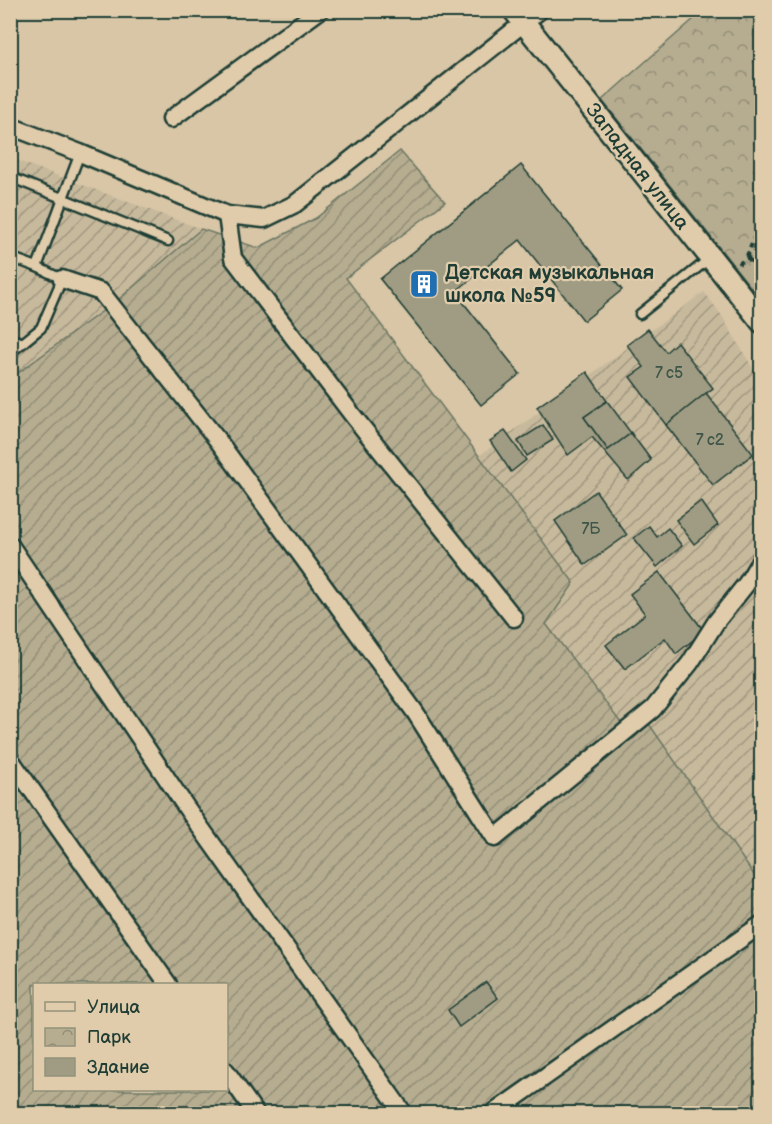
<svg xmlns="http://www.w3.org/2000/svg" width="772" height="1124" viewBox="0 0 772 1124" font-family="'Balsamiq Sans',sans-serif">
<style>
.industrial{fill:url(#industrial-furrows)}
.park{fill:url(#park-crowns);stroke:#6a7562;stroke-width:1.5}
.garden{fill:url(#garden-furrows);stroke:#6a7562;stroke-width:1.5;fill-rule:evenodd}
.building{fill:#9f9c83;stroke:#1f3d34;stroke-width:1.5}
.lines{fill:none;stroke-linecap:round;stroke-linejoin:round}
.service-casing{stroke:#1f3d34;stroke-width:13}
.minor-casing{stroke:#1f3d34;stroke-width:21}
.tertiary-casing{stroke:#1f3d34;stroke-width:26}
.path{stroke:#1f3d34;stroke-width:4;stroke-dasharray:4.5 4.5;stroke-linecap:butt}
.service{stroke:#e0ccab;stroke-width:8}
.minor{stroke:#e0ccab;stroke-width:16}
.tertiary{stroke:#e0ccab;stroke-width:21}
.labels{text-anchor:middle;stroke-width:4.5;stroke-linejoin:round;paint-order:stroke}
.number-label{font-size:16px;fill:#3f5548}
.street-label{font-size:20px;fill:#1f3d34;stroke:#e0ccab}
.poi-label{font-size:20px;font-weight:bold;fill:#1f3d34;stroke:#e0ccab;text-anchor:start}
</style>
<defs>
<pattern id="industrial-furrows" width="10" height="10" patternUnits="userSpaceOnUse" patternTransform="scale(1.5)"><rect width="10" height="10" fill="#c7b99c"/><path d="M-1 1l2-2M0 10L10 0M9 11l2-2" fill="none" stroke="#a19880"/></pattern>
<pattern id="park-crowns" width="20" height="18" patternUnits="userSpaceOnUse" patternTransform="scale(1.5)"><rect width="20" height="18" fill="#b6ad91"/><path d="M2 6a3 3 0 1 1 6 0M12 15a3 3 0 1 1 6 0" fill="none" stroke="#938e77"/></pattern>
<pattern id="garden-furrows" width="10" height="10" patternUnits="userSpaceOnUse" patternTransform="scale(1.5)"><rect width="10" height="10" fill="#b6ad91"/><path d="M-1 1l2-2M0 10L10 0M9 11l2-2" fill="none" stroke="#938e77"/></pattern>
</defs>
<rect width="100%" height="100%" fill="#d8c6a6"/>
<filter id="ink" filterUnits="userSpaceOnUse"><feTurbulence type="fractalNoise" baseFrequency=".0167" numOctaves="2"/><feDisplacementMap in="SourceGraphic" scale="12" xChannelSelector="R" yChannelSelector="G"/><feConvolveMatrix kernelMatrix="1 2 1 2 8 2 1 2 1" color-interpolation-filters="sRGB"/></filter>
<g filter="url(#ink)">
<g class="industrial">
<polygon points="10,158 201,229 119,299 11,379"/>
<polygon points="704,292 720,313 761,382 761,885 649,724 633,740 546,624 479,456"/>
</g>
<polygon class="park" points="704,10 761,11 761,300 602,100"/>
<path class="garden" d="M 400,151 L 445,202 L 346,278 L 574,583 L 546,624 L 633,739 L 649,724 L 761,885 L 761,1113 L 11,1113 L 10,379 L 119,299 L 201,229 L 258,248 L 316,218 ZM 34,984 L 226,984 L 226,1090 L 34,1090 Z"/>
<g class="building">
<polygon points="521,165 622,290 584,321 520,240 455,292 520,374 481,405 380,279"/>
<polygon points="648,329 666,352 677,342 713,388 666,425 630,377 644,367 627,345"/>
<polygon points="587,372 607,401 584,417 608,450 631,433 651,460 628,480 592,437 568,455 537,407"/>
<polygon points="706,393 753,454 713,485 666,425"/>
<polygon points="607,401 631,433 608,450 584,417"/>
<polygon points="543,425 553,440 527,456 518,441"/>
<polygon points="505,431 526,460 511,472 490,441"/>
<polygon points="596,491 627,535 585,565 555,521"/>
<polygon points="701,501 718,525 694,544 676,520"/>
<polygon points="649,526 657,537 668,528 682,546 657,567 634,538"/>
<polygon points="659,572 704,631 676,654 665,638 625,669 606,645 645,614 630,594"/>
<polygon points="486,982 498,998 459,1027 448,1010"/>
</g>
<g class="lines">
<g class="service-casing">
<g id="service">
<polyline points="10,177 168,241"/>
<polyline points="10,257 37,267"/>
<polyline points="640,314 710,258"/>
<polyline points="10,338 23,343"/>
<polyline points="10,353 41,328 62,279 37,267 80,153"/>
</g>
</g>
<g class="minor-casing">
<g id="minor">
<polyline points="171,119 320,10"/>
<polyline points="10,126 80,153 227,215 264,219 295,204 540,10"/>
<polyline points="227,215 233,258 354,417 514,618"/>
<polyline points="62,279 101,292 219,442 415,712 495,838 653,709 690,663 716,622 747,583 762,558"/>
<polyline points="10,545 188,810 404,1114"/>
<polyline points="10,759 168,984"/>
<polyline points="226,1071 256,1114"/>
<polyline points="492,1114 762,924"/>
</g>
</g>
<g class="tertiary-casing">
<polyline id="tertiary" points="514,10 762,322"/>
</g>
<g class="path">
<polyline points="762,219 746,258 762,268"/>
<polyline points="739,264 746,258 762,259"/>
</g>
<use href="#service" class="service"/>
<use href="#minor" class="minor"/>
<use href="#tertiary" class="tertiary"/>
</g>
</g>
<defs>
<g id="building-square" transform="scale(1.5)"><rect x="-9" y="-9" width="18" height="18" rx="4" fill="#1f6fb2" stroke="#e0ccab"/><path d="M-4-6H4V6H1V3H-1V6H-4ZM-2.5-4.3h1.7v1.8h-1.7ZM.8-4.3h1.7v1.8H.8ZM-2.5-1h1.7V.8h-1.7ZM.8-1h1.7V.8H.8Z" fill="#fff"/></g>
</defs>
<g fill-rule="evenodd">
<use href="#building-square" x="424" y="284"/>
</g>
<g class="labels">
<g class="number-label">
<text x="669" y="378">7 с5</text>
<text x="710" y="445">7 с2</text>
<text x="591" y="534">7Б</text>
</g>
<g class="street-label">
<text transform="translate(638 166) rotate(52)" y="7">Западная улица</text>
</g>
<g class="poi-label">
<text x="445" y="279">Детская музыкальная<tspan x="445" dy="23">школа №59</tspan></text>
</g>
</g>
<rect width="772" height="1124" fill="none" stroke="#e0ccab" stroke-width="36"/>
<rect x="18" y="18" width="736" height="1088" fill="none" stroke="#1f3d34" stroke-width="2" filter="url(#ink)"/>
<rect x="33" y="983" width="195" height="108" fill="#e0ccab" stroke="#93937b" stroke-width="1.5"/>
<rect x="45" y="1002" width="30" height="9" fill="#e0ccab" stroke="#93937b" stroke-width="1.5"/>
<text x="87" y="1013" font-size="18" fill="#1f3d34">Улица</text>
<rect x="45" y="1028" width="30" height="18" fill="url(#park-crowns)" stroke="#93937b" stroke-width="1.5"/>
<text x="87" y="1043" font-size="18" fill="#1f3d34">Парк</text>
<rect x="45" y="1058" width="30" height="18" fill="#9f9c83" stroke="#93937b" stroke-width="1.5"/>
<text x="87" y="1073" font-size="18" fill="#1f3d34">Здание</text>
</svg>
